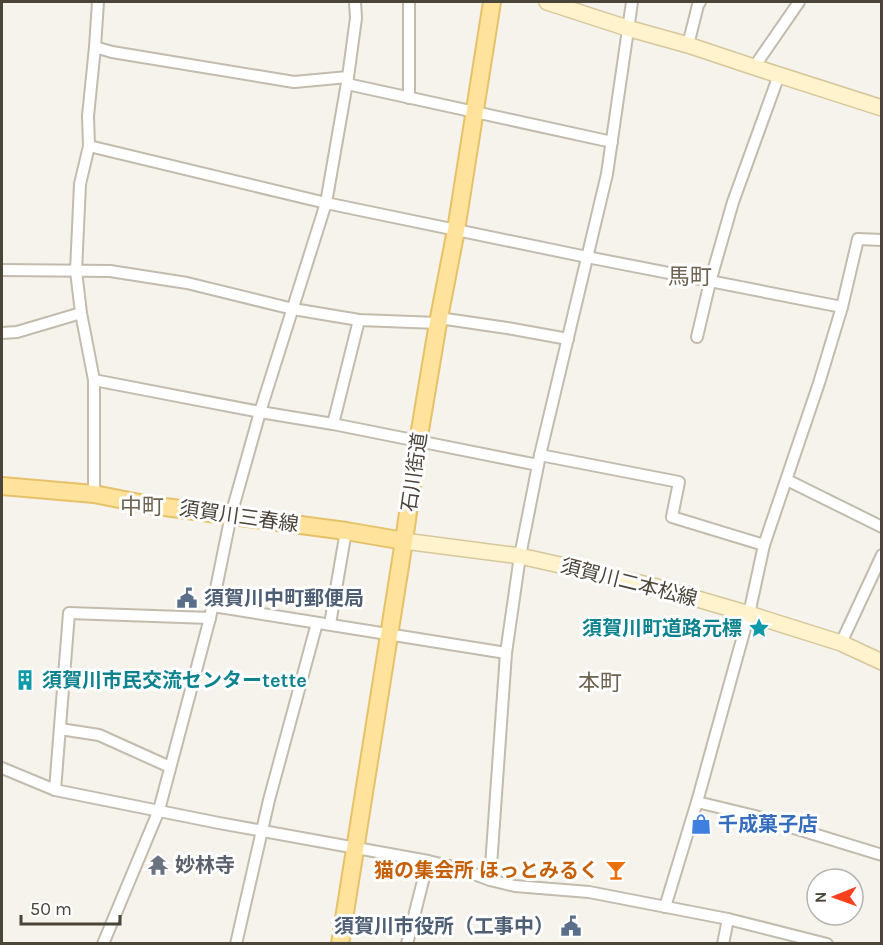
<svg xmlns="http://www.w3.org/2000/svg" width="883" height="945" viewBox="0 0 883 945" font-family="Karla,'Noto Sans JP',sans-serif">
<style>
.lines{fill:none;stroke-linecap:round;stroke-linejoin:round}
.street-casing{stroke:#c2bbae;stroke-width:14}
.secondary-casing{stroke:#d6c79b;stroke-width:18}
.primary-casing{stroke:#e6c16a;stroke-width:20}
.street{stroke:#fff;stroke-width:10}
.secondary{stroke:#fff3cd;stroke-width:15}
.primary{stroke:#ffe39c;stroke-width:16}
.labels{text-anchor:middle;stroke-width:6;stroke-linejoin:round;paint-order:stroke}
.street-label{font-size:20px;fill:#4b4439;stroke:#fff}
.service-label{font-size:20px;font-weight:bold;fill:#4e5e75;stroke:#fff;text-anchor:start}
.culture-label{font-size:20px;font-weight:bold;fill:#0d838f;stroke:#fff;text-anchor:end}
.shop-label{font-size:20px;font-weight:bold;fill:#366cbe;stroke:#fff;text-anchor:start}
.worship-label{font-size:20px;font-weight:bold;fill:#5b616d;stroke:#fff;text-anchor:start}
.food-label{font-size:20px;font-weight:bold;fill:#c56008;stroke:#fff;text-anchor:end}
.quarter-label{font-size:22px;fill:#6e6250;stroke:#fff}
</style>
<rect width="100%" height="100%" fill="#f6f3ec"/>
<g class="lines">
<g class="street-casing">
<g id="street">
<polyline points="409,2 409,98"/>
<polyline points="688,45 698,5 700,2"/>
<polyline points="95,47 112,52 294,82 348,77"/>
<polyline points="754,67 799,2"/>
<polyline points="347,84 612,142"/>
<polyline points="89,146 326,203 587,257 842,307"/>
<polyline points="2,270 110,271 187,283 293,309 359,320 438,323"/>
<polyline points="439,318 507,328 568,339"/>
<polyline points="2,333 17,332 81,313"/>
<polyline points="697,337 710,282 733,202 779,75"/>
<polyline points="94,380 260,412 333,424 538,465"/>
<polyline points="333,424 359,320"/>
<polyline points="540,455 679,482 672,517 764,545"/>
<polyline points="787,480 882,527"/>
<polyline points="94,494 94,380 81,313 76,271 80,184 89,146 88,116 95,47 98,2"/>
<polyline points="213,606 506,653"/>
<polyline points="330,624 346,531"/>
<polyline points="841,643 882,555"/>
<polyline points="60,729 99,735 170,767"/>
<polyline points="2,768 55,790 219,823 428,861 458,868 490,880 515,886 589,892 728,919 827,944"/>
<polyline points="55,790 69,613 210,618"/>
<polyline points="697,802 755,816 882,855"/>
<polyline points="490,880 506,653 520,556 540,455 607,174 632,2"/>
<polyline points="665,907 697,802 749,614 764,545 819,383 842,307 858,239 882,240"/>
<polyline points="103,944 159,810 210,618 231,515 260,412 326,203 348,77 356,18 355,2"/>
<polyline points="236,944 269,800 317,623"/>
<polyline points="407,944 428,861"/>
<polyline points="723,944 728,919"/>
</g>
</g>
<g class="secondary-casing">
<g id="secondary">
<polyline points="547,2 627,28 688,45 754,67 882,108"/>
<polyline points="404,541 520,556 653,586 749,614 841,643 882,662"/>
</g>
</g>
<g class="primary-casing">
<g id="primary">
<polyline points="2,486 94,494 150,505 346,531 404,541"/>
<polyline points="340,944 404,541 418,442 438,323 456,230 492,2"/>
</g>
</g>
<use href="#street" class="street"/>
<use href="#secondary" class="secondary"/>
<use href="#primary" class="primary"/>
</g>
<defs>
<g id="civic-bare" transform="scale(1.62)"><path d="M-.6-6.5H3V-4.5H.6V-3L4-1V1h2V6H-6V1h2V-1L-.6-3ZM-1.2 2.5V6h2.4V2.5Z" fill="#5c6f8a" stroke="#fff" stroke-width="2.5" paint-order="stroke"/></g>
<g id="sight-bare" transform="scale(1.62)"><path d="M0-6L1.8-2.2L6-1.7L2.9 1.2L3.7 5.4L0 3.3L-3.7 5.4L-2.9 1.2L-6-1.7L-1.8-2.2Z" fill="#0f9aa8" stroke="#fff" stroke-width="2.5" paint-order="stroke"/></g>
<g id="building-bare" transform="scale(1.62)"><path d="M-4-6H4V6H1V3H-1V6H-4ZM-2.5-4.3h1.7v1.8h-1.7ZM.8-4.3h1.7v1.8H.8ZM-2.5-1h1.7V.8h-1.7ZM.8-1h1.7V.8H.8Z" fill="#0f9aa8" stroke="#fff" stroke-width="2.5" paint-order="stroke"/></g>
<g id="shop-bare" transform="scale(1.62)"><path d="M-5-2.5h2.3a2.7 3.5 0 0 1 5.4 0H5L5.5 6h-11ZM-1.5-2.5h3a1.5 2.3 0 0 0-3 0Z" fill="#3f7fe0" stroke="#fff" stroke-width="2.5" paint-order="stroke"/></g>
<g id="temple-bare" transform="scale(1.62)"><path d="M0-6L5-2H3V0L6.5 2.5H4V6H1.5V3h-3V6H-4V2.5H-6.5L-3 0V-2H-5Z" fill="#6b7280" stroke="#fff" stroke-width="2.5" paint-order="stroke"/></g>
<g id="bar-bare" transform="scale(1.62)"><path d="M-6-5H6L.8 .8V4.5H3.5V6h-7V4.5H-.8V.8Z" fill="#e8710a" stroke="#fff" stroke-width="2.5" paint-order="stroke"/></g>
</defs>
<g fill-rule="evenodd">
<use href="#civic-bare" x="187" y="598"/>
<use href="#sight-bare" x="759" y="628"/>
<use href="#building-bare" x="25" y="680"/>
<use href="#shop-bare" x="701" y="824"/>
<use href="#temple-bare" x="158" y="865"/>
<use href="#bar-bare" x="616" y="870"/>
<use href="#civic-bare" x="571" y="926"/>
</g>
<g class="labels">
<g class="street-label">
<text transform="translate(414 472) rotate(-82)" y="7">石川街道</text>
<text transform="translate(239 516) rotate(8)" y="7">須賀川三春線</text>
<text transform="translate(629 582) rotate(14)" y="7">須賀川二本松線</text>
</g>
<g class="service-label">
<text x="204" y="605">須賀川中町郵便局</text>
<text x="554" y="933" text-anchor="end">須賀川市役所（工事中）</text>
</g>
<g class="culture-label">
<text x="742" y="635">須賀川町道路元標</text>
<text x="42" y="687" text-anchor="start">須賀川市民交流センターtette</text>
</g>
<g class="shop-label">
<text x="718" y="831">千成菓子店</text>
</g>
<g class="worship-label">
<text x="175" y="872">妙林寺</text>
</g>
<g class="food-label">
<text x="599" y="877">猫の集会所 ほっとみるく</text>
</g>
<g class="quarter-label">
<text x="690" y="284">馬町</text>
<text x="142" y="514">中町</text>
<text x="600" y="690">本町</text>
</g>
</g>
<rect width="883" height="945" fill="none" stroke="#4b4439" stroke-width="6"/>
<g transform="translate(835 897) rotate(269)"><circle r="28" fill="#ffffff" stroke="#b7b4b0" stroke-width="1.5"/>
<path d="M0-4.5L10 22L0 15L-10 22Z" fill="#fc3f1d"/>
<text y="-9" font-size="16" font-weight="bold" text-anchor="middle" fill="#4b4439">N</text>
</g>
<path d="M21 915v9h99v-9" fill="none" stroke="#4b4439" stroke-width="3"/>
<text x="30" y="915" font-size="18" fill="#4b4439" stroke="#ffffff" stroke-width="4.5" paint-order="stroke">50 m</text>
</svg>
